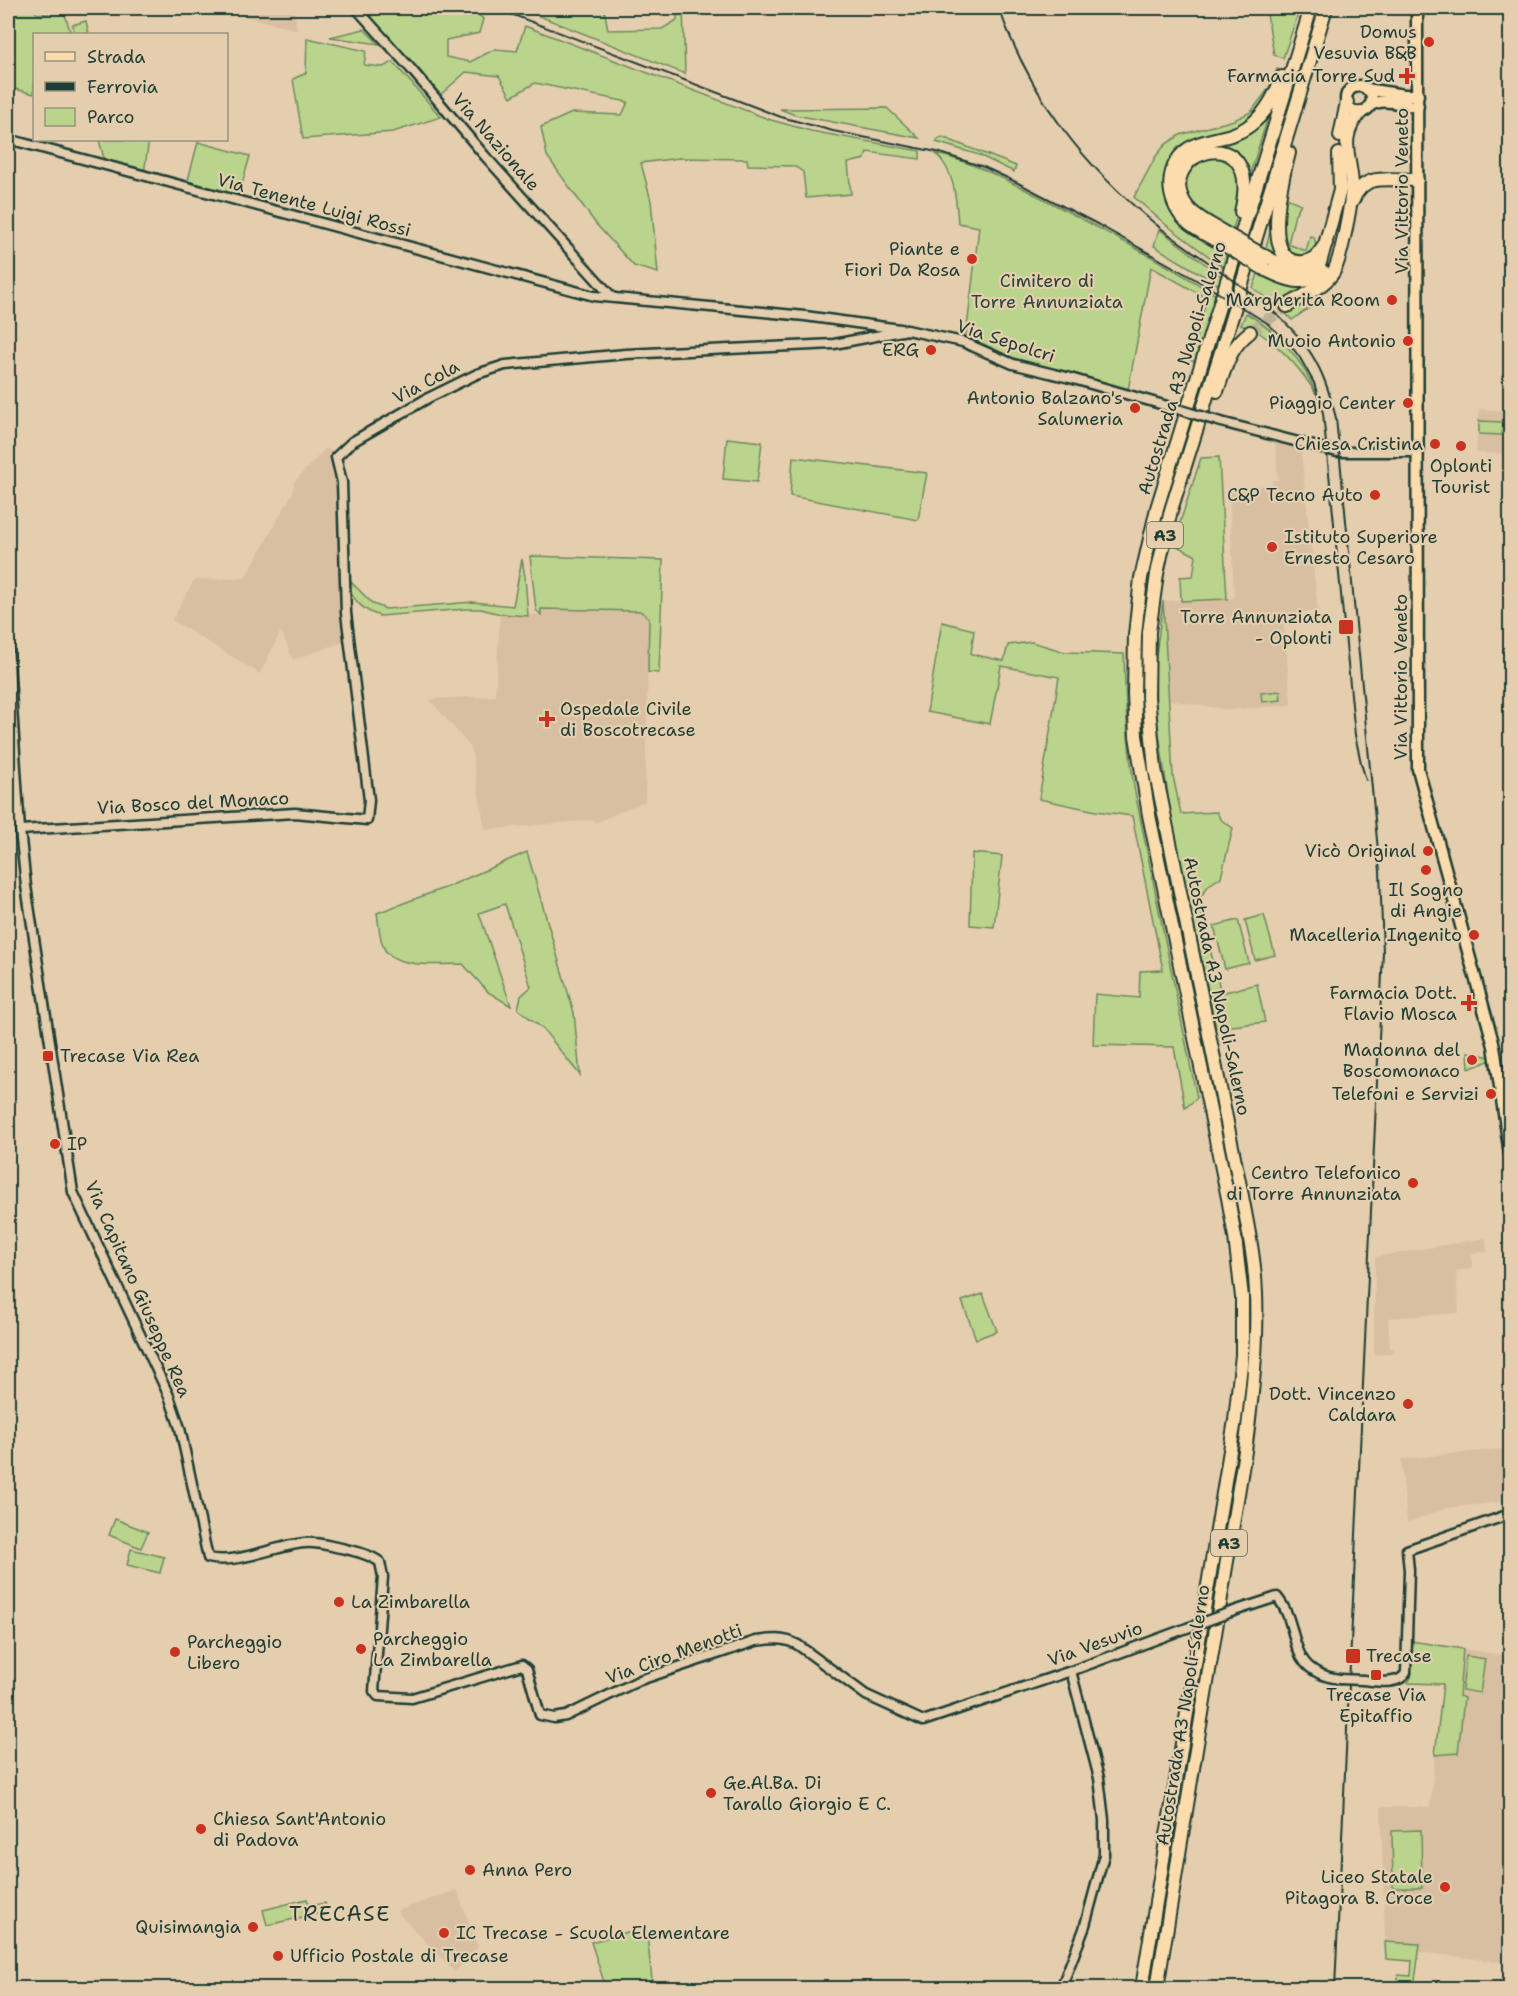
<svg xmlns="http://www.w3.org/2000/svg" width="1518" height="1996" viewBox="0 0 1518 1996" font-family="'Shantell Sans',sans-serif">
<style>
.built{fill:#d8bfa2}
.green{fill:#bbd48b;stroke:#6d8860;stroke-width:1.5}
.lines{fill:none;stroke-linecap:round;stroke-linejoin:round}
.highway-tunnel{stroke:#bdb196;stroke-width:12;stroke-dasharray:12 6;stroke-linecap:butt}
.minor-casing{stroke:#1f3d34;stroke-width:13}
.major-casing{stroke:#1f3d34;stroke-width:15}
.highway-casing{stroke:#1f3d34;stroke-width:16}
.minor{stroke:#e5ceae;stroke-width:8}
.major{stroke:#fcdcac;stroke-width:10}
.highway{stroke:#fcdcac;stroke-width:12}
.rail{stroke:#1f3d34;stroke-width:2}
.minor-bridge-casing{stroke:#1f3d34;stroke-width:13;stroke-linecap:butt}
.highway-bridge-casing{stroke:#1f3d34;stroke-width:16;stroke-linecap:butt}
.minor-bridge{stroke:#e5ceae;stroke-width:8}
.highway-bridge{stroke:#fcdcac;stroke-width:12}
.poi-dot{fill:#c8321e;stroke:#e5ceae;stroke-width:2}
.labels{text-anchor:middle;stroke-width:4.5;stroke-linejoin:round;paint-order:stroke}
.shield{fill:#e5ceae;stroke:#5a6859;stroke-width:1.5}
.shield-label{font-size:16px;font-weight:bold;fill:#1f3d34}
.poi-label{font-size:18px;fill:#1f3d34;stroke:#e5ceae;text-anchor:end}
.street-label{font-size:18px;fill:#1f3d34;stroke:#e5ceae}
.park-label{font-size:18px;fill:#274538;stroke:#e5ceae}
.quarter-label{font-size:21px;letter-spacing:1.5px;fill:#1f3d34;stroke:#e5ceae}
</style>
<rect width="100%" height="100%" fill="#e5ceae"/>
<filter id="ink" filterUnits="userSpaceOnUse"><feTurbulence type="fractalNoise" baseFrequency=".0167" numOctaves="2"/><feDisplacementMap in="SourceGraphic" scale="12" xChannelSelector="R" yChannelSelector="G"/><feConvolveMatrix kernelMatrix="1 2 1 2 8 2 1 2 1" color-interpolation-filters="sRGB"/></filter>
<g filter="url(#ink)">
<g class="built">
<polygon points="229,8 294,8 297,30 229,12"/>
<polygon points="1479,409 1510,411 1510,454 1476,453"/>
<polygon points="1275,442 1299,449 1301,452 1318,611 1283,615 1291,705 1229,710 1169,700 1163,601 1234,598 1229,488 1272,485 1272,480 1278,480"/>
<polygon points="326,448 333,452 333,469 337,485 346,641 293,660 281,631 260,674 172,620 194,580 245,578 293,492 294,482"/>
<polygon points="541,609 640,611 649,618 645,801 595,823 594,820 485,830 471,748 429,699 495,696 500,614 540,615"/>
<polygon points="1486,1238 1487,1252 1472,1254 1472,1269 1456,1271 1459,1313 1388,1318 1390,1348 1393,1348 1394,1353 1374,1355 1375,1257"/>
<polygon points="1510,1448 1510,1501 1447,1508 1407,1523 1401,1459"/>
<polygon points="1463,1649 1510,1656 1510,1832 1501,1962 1419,1952 1420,1944 1385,1942 1381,1807 1430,1807 1435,1755 1458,1753 1464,1698 1459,1697"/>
<polygon points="457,1890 478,1947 455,1972 396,1911"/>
</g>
<g class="green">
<polygon points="19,8 34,8 37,14 64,11 71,34 34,34 34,94 15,89 8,114 8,11"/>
<polygon points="361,8 461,8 478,14 483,19 479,33 446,40 446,57 470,62 495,49 517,51 525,26 771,120 811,131 920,151 920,159 867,152 865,159 848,163 851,194 806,198 803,172 794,166 748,165 747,159 679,158 641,163 651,201 658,273 634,266 596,224 547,156 541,127 572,113 622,115 628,102 535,83 511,97 499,76 466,72 439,96"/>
<polygon points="539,8 604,8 608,30 662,29 677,20 677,8 683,8 685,74 534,14"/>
<polygon points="1266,8 1300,8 1283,58 1274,55"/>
<polygon points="86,21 89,34 75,34 72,25"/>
<polygon points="364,29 379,44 330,37"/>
<polygon points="307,38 366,51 364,65 383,67 393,62 441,117 393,132 303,139 293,79 306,73"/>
<polygon points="1277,69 1280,70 1276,81 1257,115 1167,171 1227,251 1223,267 1165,224 1134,197 1156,156 1166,144 1180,135 1234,120 1251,112 1269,88"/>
<polygon points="887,108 919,138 795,115 780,109"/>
<polygon points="1270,111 1249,177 1242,161 1204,149 1181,161"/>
<polygon points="942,137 1016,166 1014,172 979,155 936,142 938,139"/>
<polygon points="99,140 149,140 144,173 105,162"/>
<polygon points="198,142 250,156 238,198 187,184"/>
<path d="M 936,154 C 978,163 1018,186 1057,206 C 1111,234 1164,263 1216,295 L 1197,362 L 1190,360 L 1207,298 L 1151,267 L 1128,390 L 1080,377 L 1080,375 L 1013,358 L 966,336 L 979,227 L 958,223 C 956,199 955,171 936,154 Z"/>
<path d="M 1215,155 C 1221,157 1228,159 1232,164 C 1247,182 1239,212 1232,232 C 1216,223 1184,209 1184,188 C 1184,181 1189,172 1190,165 Z"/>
<polygon points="1284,197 1301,204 1295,214 1288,244 1306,251 1310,236 1314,237 1317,250 1311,258 1293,258 1281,240"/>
<polygon points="1276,207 1287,263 1265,252"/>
<polygon points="1159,229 1221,276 1219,285 1154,246"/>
<polygon points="1259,271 1313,284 1285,303 1280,309 1253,288"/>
<polygon points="1314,295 1315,304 1292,320 1286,314"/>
<path d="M 1246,313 C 1278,332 1302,358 1316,394 C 1300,367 1282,348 1257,331 L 1253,334 L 1249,328 L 1241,325 Z"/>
<polygon points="1479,421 1503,422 1502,435 1479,434"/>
<polygon points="727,438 762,442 757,482 723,479"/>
<polygon points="793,457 927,473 918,520 790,496"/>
<polygon points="1219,457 1227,599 1181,601 1180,577 1193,576 1196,556 1173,544 1201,458"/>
<polygon points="530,556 663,560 659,673 648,672 649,618 640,611 541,609 541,615 536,610"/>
<path d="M 522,559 L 525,577 L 528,616 L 500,614 L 481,609 L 466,609 L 380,616 C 363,611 348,597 348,579 L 373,604 L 386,609 L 473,602 L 513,606 Z"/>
<polygon points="1163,601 1173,776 1181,814 1217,812 1220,819 1233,828 1221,877 1209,885 1198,900 1221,993 1257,984 1265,1022 1216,1028 1171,816 1156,713 1155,663"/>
<path d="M 942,622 L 974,630 L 971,654 L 1004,661 L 1008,645 L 1032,642 L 1065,652 L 1124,654 C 1125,699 1127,742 1134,787 L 1197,1098 L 1185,1108 L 1174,1047 L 1093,1045 L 1095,994 L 1139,998 L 1140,971 L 1163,970 L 1132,816 L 1096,811 L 1039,799 L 1059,677 L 1001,666 L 990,724 L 927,712 Z"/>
<polygon points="1280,691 1281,700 1262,702 1261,693"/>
<path d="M 527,852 L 574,1013 L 580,1075 L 543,1029 L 518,1009 L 521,996 L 531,987 L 505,904 L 479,913 L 511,1006 L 488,992 L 463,964 C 443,964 398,969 385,950 C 379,940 379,924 377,913 L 447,887 Z"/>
<polygon points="972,853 1002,856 994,927 970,925"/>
<polygon points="1264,915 1275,955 1255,960 1245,920"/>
<polygon points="1238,920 1249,963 1225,969 1214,926"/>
<polygon points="1468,1052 1490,1057 1491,1060 1469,1069"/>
<polygon points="983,1294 997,1331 976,1339 962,1301"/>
<polygon points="115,1519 148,1532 141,1548 109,1535"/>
<polygon points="131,1549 164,1557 160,1573 127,1565"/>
<polygon points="1411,1641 1463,1649 1459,1696 1464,1698 1458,1753 1435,1755 1443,1684 1408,1683 1411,1677"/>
<polygon points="1466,1656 1485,1659 1480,1693 1462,1690"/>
<polygon points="1421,1830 1422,1888 1393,1888 1392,1831"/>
<polygon points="307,1899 310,1906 325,1903 326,1912 267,1925 263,1910"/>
<polygon points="646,1927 653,1988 606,1988 591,1942"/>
<polygon points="1385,1942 1420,1944 1414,1988 1397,1988 1398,1975 1411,1976 1412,1961 1386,1959"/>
</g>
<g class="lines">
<polyline class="highway-tunnel" points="1250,332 1287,306"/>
<g class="minor-casing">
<g id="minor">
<polyline points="356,8 411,69 485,156 612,297"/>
<polyline points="8,139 594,296 805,316 907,330 963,342 1013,364 1070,378 1181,410"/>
<polyline points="1221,422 1337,452 1418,452"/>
<path d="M 8,646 L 20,830 L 26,886 L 73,1192 L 169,1396 L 180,1428 L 208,1558 C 237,1565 274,1546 304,1543 C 316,1541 329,1546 341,1548 C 354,1551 369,1554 380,1562 L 383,1577 L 374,1691 L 378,1696 L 412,1698 L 522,1665 L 527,1669 L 540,1715 L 554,1718 L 566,1716 L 640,1680 L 756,1641 C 772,1639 783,1637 798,1645 L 866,1695 L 923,1721 L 1071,1671 L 1187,1628"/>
<polyline points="8,748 11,777"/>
<polyline points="20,830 295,813 367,820 369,800 346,613 342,482 336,457 352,442 428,398 477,374 505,365 626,354 834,344 907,330"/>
<path d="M 1231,1612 L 1277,1597 C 1303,1628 1283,1671 1339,1679"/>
<path d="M 1363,1680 C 1376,1681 1398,1686 1406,1673 L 1409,1570 L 1407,1550 L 1510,1514"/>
<polyline points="1061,1988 1084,1929 1104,1855 1104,1820 1099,1778 1071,1671"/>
</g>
</g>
<g class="major-casing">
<g id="major">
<polyline points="1417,8 1418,769 1494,1046 1510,1154"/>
<circle cx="1359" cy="99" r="13"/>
<polyline points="1366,89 1404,95 1418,95"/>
<path d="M 1369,106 C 1385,96 1401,106 1418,106"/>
</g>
</g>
<g class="highway-casing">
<g id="highway">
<polyline points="1340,136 1347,102"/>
<path d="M 1289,153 C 1283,175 1261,259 1298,262 C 1312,264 1319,254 1326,243"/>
<path d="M 1353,200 C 1364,171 1391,181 1417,180"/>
<path d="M 1223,232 C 1211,224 1194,217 1186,205 C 1151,151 1265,115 1241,212"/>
<path d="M 1221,243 C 1209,236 1195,230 1186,221 C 1164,200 1164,161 1193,146 C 1211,137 1232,139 1249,126 C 1266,114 1275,96 1282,77"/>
<path d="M 1268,258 C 1285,267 1304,280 1320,263 L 1340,190 L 1339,154"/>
<path d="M 1266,270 C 1286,280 1305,288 1324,272"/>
<path d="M 1287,306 C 1302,296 1322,288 1332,274 C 1341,263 1352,200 1352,185 C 1351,157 1337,137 1361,112"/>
<path d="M 1217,391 C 1226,367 1229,348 1250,332"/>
<polyline points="1142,1988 1235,1420 1242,1355 1242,1297 1235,1237 1228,1198 1149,815 1136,736 1134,694 1135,635 1141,578 1157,508 1311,8"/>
<path d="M 1157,1988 L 1245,1451 C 1252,1398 1258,1346 1256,1293 C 1255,1261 1248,1228 1242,1196 L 1155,769 L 1148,697 L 1149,632 L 1157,574 L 1171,510 L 1226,336 L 1326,8"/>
</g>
</g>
<use href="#minor" class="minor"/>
<use href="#major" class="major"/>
<use href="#highway" class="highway"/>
<g class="rail">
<polyline points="495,8 781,117 833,131 937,152 984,167 1018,183 1099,225 1207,286 1267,323 1289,343 1300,358 1314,383 1323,413 1355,735 1361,763 1366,780"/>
<path d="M 999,8 C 1031,98 1083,166 1158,226 C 1206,264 1287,308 1316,362 C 1326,380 1331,399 1336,418 L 1380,871 L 1383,952 L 1335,1988"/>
</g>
<g class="minor-bridge-casing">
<g id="minor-bridge">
<polyline points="1181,410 1221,422"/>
<polyline points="1187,1628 1231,1612"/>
<polyline points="1339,1679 1363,1680"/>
</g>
</g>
<g class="highway-bridge-casing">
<g id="highway-bridge">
<polyline points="1223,232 1268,258"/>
<polyline points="1221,243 1266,270"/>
</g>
</g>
<use href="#minor-bridge" class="minor-bridge"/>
<use href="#highway-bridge" class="highway-bridge"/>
</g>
</g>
<g class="poi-dot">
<circle cx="1429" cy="42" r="6"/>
<path d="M1404 67h6v6h6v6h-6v6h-6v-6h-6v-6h6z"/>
<circle cx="972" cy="259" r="6"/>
<circle cx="1392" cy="300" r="6"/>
<circle cx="1408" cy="341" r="6"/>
<circle cx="931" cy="350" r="6"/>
<circle cx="1408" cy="403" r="6"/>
<circle cx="1135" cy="408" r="6"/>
<circle cx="1435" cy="444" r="6"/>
<circle cx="1461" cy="446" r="6"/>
<circle cx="1375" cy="495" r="6"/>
<circle cx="1272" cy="547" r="6"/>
<rect x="1338" y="619" width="16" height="16" rx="3"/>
<path d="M544 710h6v6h6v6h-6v6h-6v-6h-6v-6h6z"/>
<circle cx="1428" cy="851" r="6"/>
<circle cx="1426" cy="870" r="6"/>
<circle cx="1474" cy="935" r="6"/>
<path d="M1466 994h6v6h6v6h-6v6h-6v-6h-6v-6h6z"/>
<rect x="42" y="1050" width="12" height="12" rx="3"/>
<circle cx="1472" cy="1060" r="6"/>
<circle cx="1491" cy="1094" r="6"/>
<circle cx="55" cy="1144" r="6"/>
<circle cx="1413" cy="1183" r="6"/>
<circle cx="1408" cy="1404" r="6"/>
<circle cx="339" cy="1602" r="6"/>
<circle cx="361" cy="1649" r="6"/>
<circle cx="175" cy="1652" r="6"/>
<rect x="1345" y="1648" width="16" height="16" rx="3"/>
<rect x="1370" y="1669" width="12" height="12" rx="3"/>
<circle cx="711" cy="1793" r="6"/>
<circle cx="201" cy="1829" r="6"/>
<circle cx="470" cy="1870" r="6"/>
<circle cx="1445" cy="1887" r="6"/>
<circle cx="253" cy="1927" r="6"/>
<circle cx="444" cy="1933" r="6"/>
<circle cx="278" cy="1956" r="6"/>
</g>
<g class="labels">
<g class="shield">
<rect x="1147" y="522" width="36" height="26" rx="4.5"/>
<rect x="1211" y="1530" width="36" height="26" rx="4.5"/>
</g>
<g class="shield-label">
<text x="1165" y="541">A3</text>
<text x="1229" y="1549">A3</text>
</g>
<g class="poi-label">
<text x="1417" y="38">Domus<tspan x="1417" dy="21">Vesuvia B&amp;B</tspan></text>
<text x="1395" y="82">Farmacia Torre Sud</text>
<text x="960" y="255">Piante e<tspan x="960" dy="21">Fiori Da Rosa</tspan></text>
<text x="1380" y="306">Margherita Room</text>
<text x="1396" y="347">Muoio Antonio</text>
<text x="919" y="356">ERG</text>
<text x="1123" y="404">Antonio Balzano's<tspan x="1123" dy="21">Salumeria</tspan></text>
<text x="1396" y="409">Piaggio Center</text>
<text x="1423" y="450">Chiesa Cristina</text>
<text x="1461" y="472" text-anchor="middle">Oplonti<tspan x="1461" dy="21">Tourist</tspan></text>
<text x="1363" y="501">C&amp;P Tecno Auto</text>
<text x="1284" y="543" text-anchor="start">Istituto Superiore<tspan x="1284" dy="21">Ernesto Cesaro</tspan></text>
<text x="1332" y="623">Torre Annunziata<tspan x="1332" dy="21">- Oplonti</tspan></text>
<text x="560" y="715" text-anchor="start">Ospedale Civile<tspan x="560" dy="21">di Boscotrecase</tspan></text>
<text x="1416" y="857">Vicò Original</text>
<text x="1426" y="896" text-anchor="middle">Il Sogno<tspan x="1426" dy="21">di Angie</tspan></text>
<text x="1462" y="941">Macelleria Ingenito</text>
<text x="1457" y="999">Farmacia Dott.<tspan x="1457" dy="21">Flavio Mosca</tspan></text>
<text x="1460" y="1056">Madonna del<tspan x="1460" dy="21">Boscomonaco</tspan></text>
<text x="60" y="1062" text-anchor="start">Trecase Via Rea</text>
<text x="1479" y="1100">Telefoni e Servizi</text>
<text x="67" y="1150" text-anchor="start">IP</text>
<text x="1401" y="1179">Centro Telefonico<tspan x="1401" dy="21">di Torre Annunziata</tspan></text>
<text x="1396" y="1400">Dott. Vincenzo<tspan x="1396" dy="21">Caldara</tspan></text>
<text x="351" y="1608" text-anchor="start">La Zimbarella</text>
<text x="373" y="1645" text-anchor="start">Parcheggio<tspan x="373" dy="21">La Zimbarella</tspan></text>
<text x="187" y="1648" text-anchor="start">Parcheggio<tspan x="187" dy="21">Libero</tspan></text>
<text x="1366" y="1662" text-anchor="start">Trecase</text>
<text x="1376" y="1701" text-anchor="middle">Trecase Via<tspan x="1376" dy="21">Epitaffio</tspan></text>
<text x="723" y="1789" text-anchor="start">Ge.Al.Ba. Di<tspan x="723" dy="21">Tarallo Giorgio E C.</tspan></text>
<text x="213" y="1825" text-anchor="start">Chiesa Sant'Antonio<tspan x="213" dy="21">di Padova</tspan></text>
<text x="482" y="1876" text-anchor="start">Anna Pero</text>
<text x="1433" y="1883">Liceo Statale<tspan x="1433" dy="21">Pitagora B. Croce</tspan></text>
<text x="241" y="1933">Quisimangia</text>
<text x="456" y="1939" text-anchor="start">IC Trecase - Scuola Elementare</text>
<text x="290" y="1962" text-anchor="start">Ufficio Postale di Trecase</text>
</g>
<g class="street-label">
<text transform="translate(496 142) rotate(49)" y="6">Via Nazionale</text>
<text transform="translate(1402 191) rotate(-90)" y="6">Via Vittorio Veneto</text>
<text transform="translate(314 205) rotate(15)" y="6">Via Tenente Luigi Rossi</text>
<text transform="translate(1006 341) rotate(18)" y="6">Via Sepolcri</text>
<text transform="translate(1182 368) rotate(-73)" y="6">Autostrada A3 Napoli-Salerno</text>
<text transform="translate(426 382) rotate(-28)" y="6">Via Cola</text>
<text transform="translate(1401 677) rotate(-90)" y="6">Via Vittorio Veneto</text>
<text transform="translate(193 803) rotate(-3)" y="6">Via Bosco del Monaco</text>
<text transform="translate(1217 986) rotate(78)" y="6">Autostrada A3 Napoli-Salerno</text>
<text transform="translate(138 1289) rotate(66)" y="6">Via Capitano Giuseppe Rea</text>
<text transform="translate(1095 1644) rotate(-20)" y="6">Via Vesuvio</text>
<text transform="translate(674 1654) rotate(-20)" y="6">Via Ciro Menotti</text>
<text transform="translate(1183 1715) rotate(-81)" y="6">Autostrada A3 Napoli-Salerno</text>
</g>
<g class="park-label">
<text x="1047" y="287">Cimitero di<tspan x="1047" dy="21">Torre Annunziata</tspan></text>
</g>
<g class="quarter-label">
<text x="340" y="1921">TRECASE</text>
</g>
</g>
<rect width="1518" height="1996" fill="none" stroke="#e5ceae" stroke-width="30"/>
<rect x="15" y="15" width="1488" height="1966" fill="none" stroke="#1f3d34" stroke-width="2" filter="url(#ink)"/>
<rect x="33" y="33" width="195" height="108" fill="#e5ceae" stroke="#96947d" stroke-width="1.5"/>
<rect x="45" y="52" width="30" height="9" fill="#fcdcac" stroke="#96947d" stroke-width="1.5"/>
<text x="87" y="63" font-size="18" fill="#1f3d34">Strada</text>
<rect x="45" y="82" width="30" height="9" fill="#1f3d34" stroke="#96947d" stroke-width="1.5"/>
<text x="87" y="93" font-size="18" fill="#1f3d34">Ferrovia</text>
<rect x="45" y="108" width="30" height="18" fill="#bbd48b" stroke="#96947d" stroke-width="1.5"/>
<text x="87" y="123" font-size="18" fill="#1f3d34">Parco</text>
</svg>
